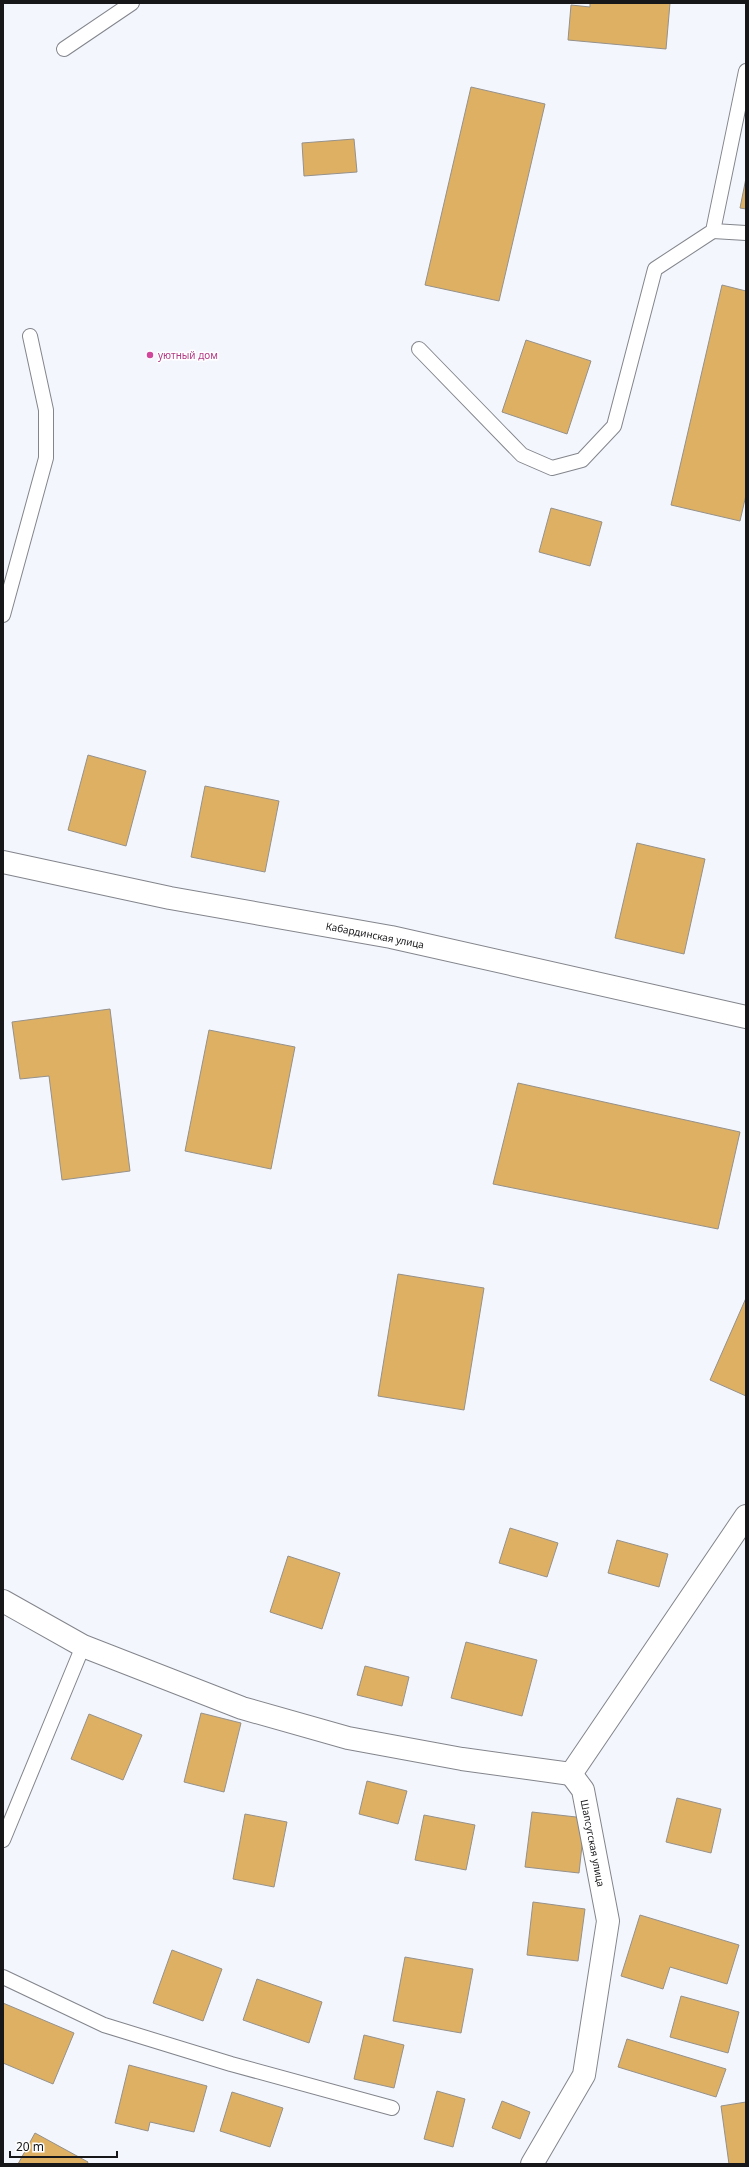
<svg xmlns="http://www.w3.org/2000/svg" width="749" height="2167" viewBox="0 0 749 2167" font-family="'Noto Sans',sans-serif">
<style>
.building{fill:#deb063;stroke:#95918b}
.lines{fill:none;stroke-linecap:round;stroke-linejoin:round}
.service-casing{stroke:#83858c;stroke-width:16}
.minor-casing{stroke:#83858c;stroke-width:24}
.service{stroke:#fff;stroke-width:14}
.minor{stroke:#fff;stroke-width:22}
.hotel-dot{fill:#d1479c;stroke:#fff;stroke-width:1.5}
.labels{text-anchor:middle;stroke-width:3;stroke-linejoin:round;paint-order:stroke}
.hotel-label{font-size:10px;fill:#b23c85;stroke:#fff;text-anchor:start}
.street-label{font-size:10px;fill:#17171a;stroke:#fff}
</style>
<rect width="100%" height="100%" fill="#f4f6fd"/>
<g class="building">
<polygon points="590,3 670,3 666,49 568,40 571,5 590,7"/>
<polygon points="471,87 545,104 499,301 425,285"/>
<polygon points="354,139 357,172 304,176 302,143"/>
<polygon points="746,178 746,209 740,208"/>
<polygon points="722,285 746,291 746,495 740,521 671,505"/>
<polygon points="526,340 591,361 567,434 502,412"/>
<polygon points="551,508 602,522 590,566 539,552"/>
<polygon points="88,755 146,771 126,846 68,830"/>
<polygon points="205,786 279,801 265,872 191,857"/>
<polygon points="637,843 705,859 684,954 615,938"/>
<polygon points="110,1009 130,1171 62,1180 49,1076 20,1079 12,1022"/>
<polygon points="209,1030 295,1047 271,1169 185,1151"/>
<polygon points="518,1083 740,1132 718,1229 493,1184"/>
<polygon points="398,1274 484,1288 464,1410 378,1396"/>
<polygon points="746,1298 746,1396 710,1380"/>
<polygon points="510,1528 558,1543 547,1577 499,1563"/>
<polygon points="617,1540 668,1554 659,1587 608,1573"/>
<polygon points="288,1556 340,1573 322,1629 270,1612"/>
<polygon points="466,1642 537,1660 522,1716 451,1698"/>
<polygon points="365,1666 409,1677 402,1706 357,1695"/>
<polygon points="201,1713 241,1723 224,1792 184,1782"/>
<polygon points="89,1714 142,1735 123,1780 71,1759"/>
<polygon points="367,1781 407,1791 398,1824 359,1814"/>
<polygon points="677,1798 721,1809 711,1853 666,1842"/>
<polygon points="532,1812 585,1818 579,1873 525,1867"/>
<polygon points="245,1814 287,1822 274,1887 233,1879"/>
<polygon points="424,1815 475,1825 466,1870 415,1860"/>
<polygon points="533,1902 585,1909 578,1961 527,1955"/>
<polygon points="640,1915 739,1945 727,1984 670,1967 663,1989 621,1976"/>
<polygon points="172,1950 222,1969 203,2021 153,2003"/>
<polygon points="405,1957 473,1969 461,2033 393,2021"/>
<polygon points="257,1979 322,2002 309,2043 243,2020"/>
<polygon points="681,1996 739,2012 728,2053 670,2037"/>
<polygon points="3,2003 74,2033 53,2084 3,2063"/>
<polygon points="364,2035 404,2045 394,2088 354,2079"/>
<polygon points="627,2039 726,2069 716,2097 618,2067"/>
<polygon points="129,2065 207,2086 194,2132 150,2122 148,2131 115,2123"/>
<polygon points="437,2091 465,2099 453,2147 424,2139"/>
<polygon points="232,2092 283,2108 270,2147 220,2131"/>
<polygon points="502,2101 530,2112 520,2139 492,2128"/>
<polygon points="746,2102 746,2164 729,2164 721,2106"/>
<polygon points="35,2133 88,2162 87,2164 18,2164"/>
</g>
<g class="lines">
<g class="service-casing">
<g id="service">
<polyline points="64,49 132,3"/>
<polyline points="713,231 746,233"/>
<polyline points="419,349 522,455 552,468 582,460 614,426 655,269 713,231 746,71"/>
<polyline points="3,615 46,458 46,410 30,336"/>
<polyline points="3,1840 83,1646"/>
<polyline points="3,1977 104,2025 231,2064 392,2108"/>
</g>
</g>
<g class="minor-casing">
<g id="minor">
<polyline points="3,862 170,898 391,937 746,1017"/>
<polyline points="3,1601 83,1646 242,1708 348,1738 462,1759 571,1774"/>
<polyline points="571,1774 746,1516"/>
<polyline points="532,2164 584,2075 608,1921 583,1790 571,1774"/>
</g>
</g>
<use href="#service" class="service"/>
<use href="#minor" class="minor"/>
</g>
<circle class="hotel-dot" cx="150" cy="355" r="4"/>
<g class="labels">
<g class="hotel-label">
<text x="158" y="359">уютный дом</text>
</g>
<g class="street-label">
<text transform="translate(375 935) rotate(11)" y="4">Кабардинская улица</text>
<text transform="translate(593 1843) rotate(79)" y="4">Шапсугская улица</text>
</g>
</g>
<rect width="749" height="2167" fill="none" stroke="#17171a" stroke-width="8"/>
<path d="M10 2151v6h107v-6" fill="none" stroke="#17171a" stroke-width="2"/>
<text x="16" y="2151" font-size="12" fill="#17171a" stroke="#ffffff" stroke-width="3" paint-order="stroke">20 m</text>
</svg>
